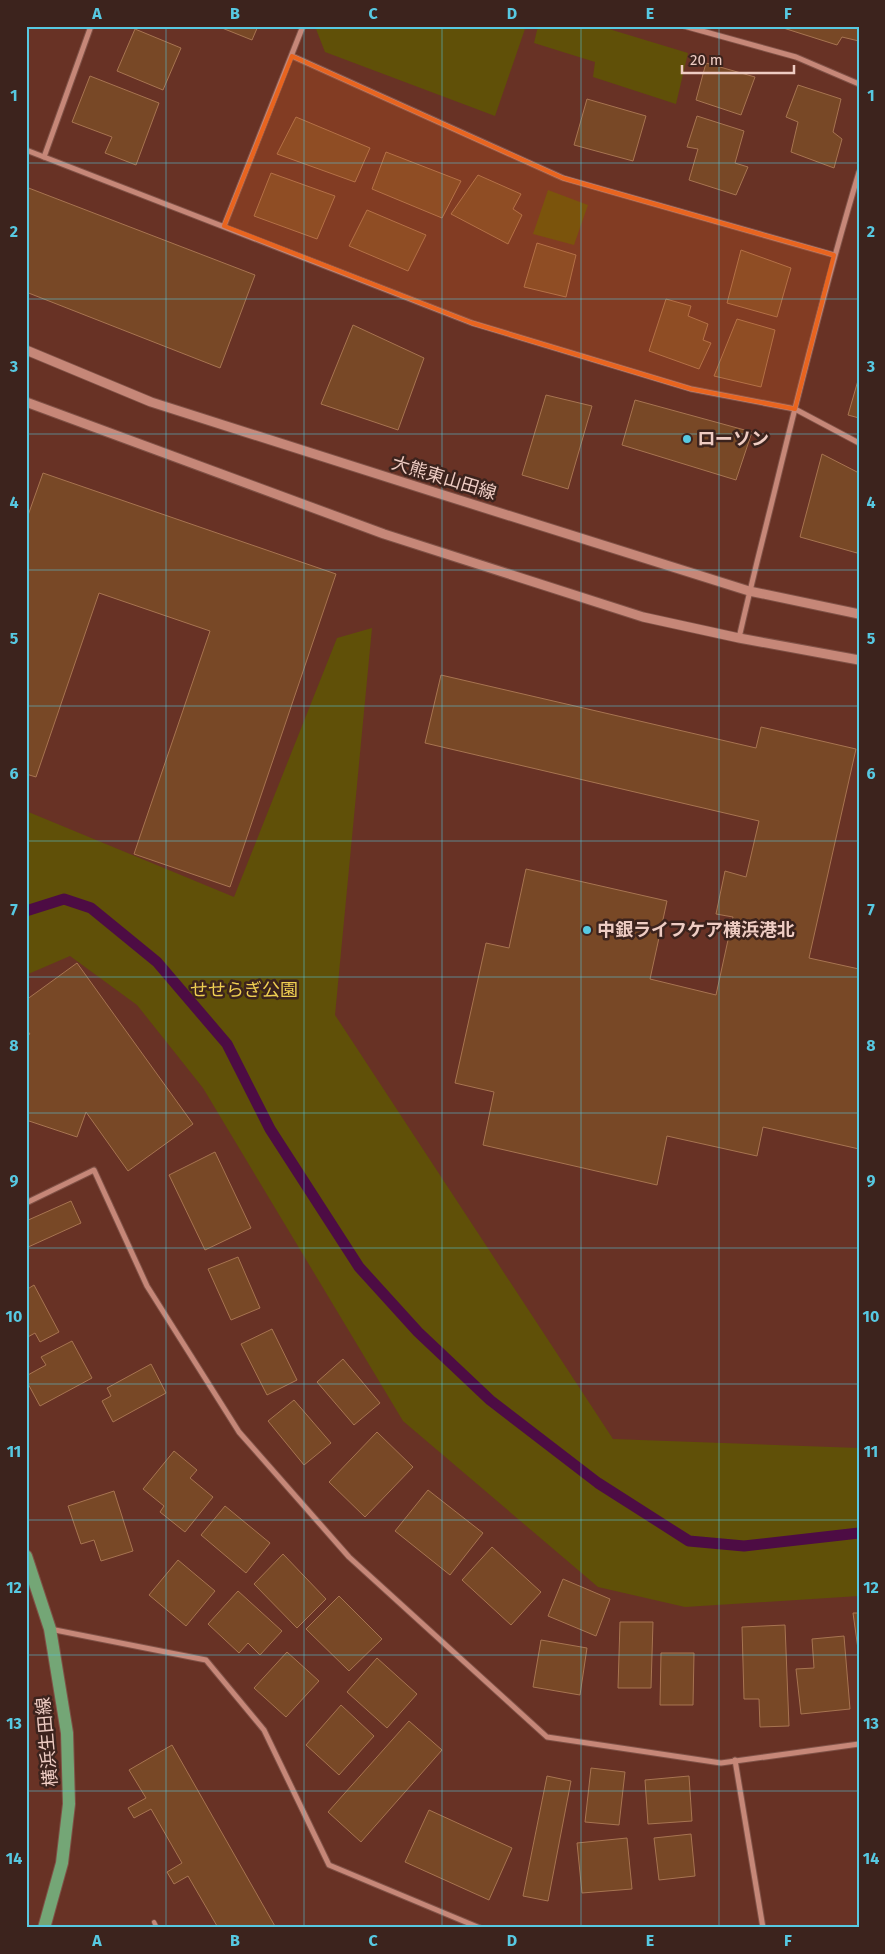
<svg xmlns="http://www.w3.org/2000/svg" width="885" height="1954" viewBox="0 0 885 1954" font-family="'Fira Sans','Noto Sans JP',sans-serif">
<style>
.green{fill:#605008}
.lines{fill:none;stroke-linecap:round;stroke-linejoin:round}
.stream{stroke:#4d0c44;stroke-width:11}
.building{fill:#784826;stroke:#a77451}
.service-casing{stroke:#7f5146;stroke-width:5.5}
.minor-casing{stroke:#7f5146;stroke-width:7}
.tertiary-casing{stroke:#7f5146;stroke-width:11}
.primary-casing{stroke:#7f5146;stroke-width:14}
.service{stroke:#c68778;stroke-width:4}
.minor{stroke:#c68778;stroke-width:5}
.tertiary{stroke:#c68778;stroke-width:9}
.primary{stroke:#74a676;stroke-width:12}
.marked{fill:#e9641e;fill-opacity:0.2;stroke:#e9641e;stroke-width:4;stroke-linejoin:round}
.grid{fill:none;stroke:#57c9e2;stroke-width:1;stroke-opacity:0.55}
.poi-dot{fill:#57c9e2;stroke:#3c231d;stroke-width:2}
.labels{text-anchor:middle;stroke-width:5;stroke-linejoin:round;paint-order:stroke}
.poi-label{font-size:18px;font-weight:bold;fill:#eeccc3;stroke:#3c231d;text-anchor:start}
.street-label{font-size:18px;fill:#eeccc3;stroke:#3c231d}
.park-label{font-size:18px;fill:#f0cf52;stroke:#3c231d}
.neatline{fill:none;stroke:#57c9e2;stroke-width:2}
.grid-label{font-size:16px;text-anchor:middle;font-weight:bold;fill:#57c9e2}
</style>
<rect width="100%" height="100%" fill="#683225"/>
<g class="green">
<polygon points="317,26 526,26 495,116 325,52 316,29"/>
<polygon points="538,26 599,26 688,53 676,104 593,77 595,62 534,43"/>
<polygon points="548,190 588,205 574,245 533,234"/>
<polygon points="372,628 335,1015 613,1439 859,1448 859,1596 685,1607 598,1587 403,1421 203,1088 137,1005 70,956 26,975 26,811 234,897 337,638"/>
</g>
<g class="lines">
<polyline class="stream" points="26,911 64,899 91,908 157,962 227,1044 270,1129 359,1267 418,1332 490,1400 598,1483 689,1541 744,1546 859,1533"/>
</g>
<g class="building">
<polygon points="217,26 258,26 252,40"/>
<polygon points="777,26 859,26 859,41 842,37 837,45"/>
<polygon points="135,29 181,48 163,90 117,71"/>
<polygon points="706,63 755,77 741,115 696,100"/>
<polygon points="90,76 159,103 136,165 105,153 112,137 72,122"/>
<polygon points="798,85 841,99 833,132 842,139 834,168 791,152 798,122 786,117"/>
<polygon points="587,99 646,116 633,161 574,145"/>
<polygon points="697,116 744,131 735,163 748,167 736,195 689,180 698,149 687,147"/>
<polygon points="296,117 370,148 355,182 277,154"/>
<polygon points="386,152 461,181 442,218 372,189"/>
<polygon points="271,173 335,196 317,239 254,216"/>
<polygon points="478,175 521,194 513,209 522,215 508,244 451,214"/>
<polygon points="26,187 255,275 220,368 26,292"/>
<polygon points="367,210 426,235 408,271 349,246"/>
<polygon points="537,243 576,255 566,297 524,287"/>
<polygon points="741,250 791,268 777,317 727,303"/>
<polygon points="666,299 691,306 688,316 708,324 703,340 711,343 699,369 649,351"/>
<polygon points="737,319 775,330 761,387 714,376"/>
<polygon points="353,325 424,358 398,430 321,404"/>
<polygon points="859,377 859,418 848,415"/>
<polygon points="546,395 592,406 568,489 522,475"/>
<polygon points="635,400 752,432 736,480 622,445"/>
<polygon points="822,454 859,473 859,546 857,553 800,537"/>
<polygon points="43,473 336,574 230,887 134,854 210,631 99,593 36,777 26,774 26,521"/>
<polygon points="441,675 756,748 761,727 856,749 809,958 859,969 859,1149 763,1127 757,1156 667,1136 657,1185 483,1145 494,1092 455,1083 486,943 509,948 526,869 667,901 650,979 716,995 733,917 716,914 725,871 746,877 759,821 425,743"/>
<polygon points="77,963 193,1124 128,1171 86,1112 77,1137 26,1120 26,1036 30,1034 26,1029 26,1000"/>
<polygon points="215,1152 251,1228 205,1250 169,1175"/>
<polygon points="71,1201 81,1223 26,1248 26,1221"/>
<polygon points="238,1257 260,1308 231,1320 208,1269"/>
<polygon points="34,1285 59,1332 40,1342 35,1333 26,1338 26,1290"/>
<polygon points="272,1329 297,1380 267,1395 241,1344"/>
<polygon points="72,1341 92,1378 40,1406 26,1380 26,1376 46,1365 41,1357"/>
<polygon points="343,1359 380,1403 354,1425 317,1382"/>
<polygon points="151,1364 166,1393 113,1422 102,1401 111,1396 107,1388"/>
<polygon points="294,1400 331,1443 304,1465 268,1421"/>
<polygon points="377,1432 413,1467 365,1517 329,1482"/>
<polygon points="174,1451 197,1470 190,1478 213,1497 185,1532 160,1512 164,1506 143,1489"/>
<polygon points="428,1490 483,1533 450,1575 395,1531"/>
<polygon points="114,1491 133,1551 101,1561 94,1540 81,1544 68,1506"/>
<polygon points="225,1506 270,1543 246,1573 201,1535"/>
<polygon points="492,1547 541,1592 511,1625 462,1580"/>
<polygon points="283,1554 326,1599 297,1628 254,1584"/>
<polygon points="178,1560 215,1591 186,1626 149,1595"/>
<polygon points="563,1579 610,1599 596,1636 548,1616"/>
<polygon points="238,1591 282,1631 260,1655 248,1643 239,1653 208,1624"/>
<polygon points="339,1596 382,1639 349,1671 306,1629"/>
<polygon points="853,1613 859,1613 859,1649 858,1649"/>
<polygon points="620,1622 653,1622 651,1688 618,1688"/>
<polygon points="785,1625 789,1726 760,1727 759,1699 744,1699 742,1627"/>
<polygon points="844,1636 850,1709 801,1714 796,1669 814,1668 812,1639"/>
<polygon points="541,1640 587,1648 580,1695 533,1687"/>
<polygon points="287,1652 319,1681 286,1717 254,1688"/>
<polygon points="661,1653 694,1653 693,1705 660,1705"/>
<polygon points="377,1658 417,1694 387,1728 347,1692"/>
<polygon points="341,1705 374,1736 339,1775 306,1745"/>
<polygon points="409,1721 442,1750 361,1842 328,1812"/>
<polygon points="172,1745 276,1928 215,1928 217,1926 188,1876 174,1884 167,1872 182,1863 151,1809 134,1818 128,1808 146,1798 129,1770"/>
<polygon points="591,1768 625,1772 619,1825 585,1822"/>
<polygon points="547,1776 571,1781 548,1901 523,1896"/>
<polygon points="689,1776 692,1821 648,1824 645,1780"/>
<polygon points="429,1810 512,1848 489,1900 405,1862"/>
<polygon points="691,1834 695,1876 659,1880 654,1838"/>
<polygon points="627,1838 632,1889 582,1893 577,1843"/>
</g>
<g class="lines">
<g class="service-casing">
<polyline id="service" points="154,1922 157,1928"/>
</g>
<g class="minor-casing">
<g id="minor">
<polyline points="684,26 796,57 859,84"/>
<polyline points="292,56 563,178 834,255"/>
<polyline points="26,150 472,323 691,389 795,409 859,443"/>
<polyline points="44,157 91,26"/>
<polyline points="224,226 303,26"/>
<path d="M 739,638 C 752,580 767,523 781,465 C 805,367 830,269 859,172"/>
<polyline points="26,1203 94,1170 147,1286 239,1432 349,1557 547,1737 721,1763 859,1744"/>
<polyline points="50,1629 206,1660 264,1730 329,1865 480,1928"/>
<polyline points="735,1760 763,1928"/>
</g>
</g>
<g class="tertiary-casing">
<g id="tertiary">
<polyline points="26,350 151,402 437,493 749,591 859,614"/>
<polyline points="26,402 384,534 643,617 739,638 859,660"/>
</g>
</g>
<g class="primary-casing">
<polyline id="primary" points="26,1556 50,1629 67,1733 69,1804 62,1863 44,1928"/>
</g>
<use href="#service" class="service"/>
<use href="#minor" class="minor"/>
<use href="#tertiary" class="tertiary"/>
<use href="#primary" class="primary"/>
</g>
<path class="marked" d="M 292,56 L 563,178 L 834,255 L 795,409 L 691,389 L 472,323 L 224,226 Z"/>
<path class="grid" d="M 166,26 L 166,1928M 304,26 L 304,1928M 442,26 L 442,1928M 581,26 L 581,1928M 719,26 L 719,1928M 26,163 L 859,163M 26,299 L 859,299M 26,434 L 859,434M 26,570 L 859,570M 26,706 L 859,706M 26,841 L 859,841M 26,977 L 859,977M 26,1113 L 859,1113M 26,1248 L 859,1248M 26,1384 L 859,1384M 26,1520 L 859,1520M 26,1655 L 859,1655M 26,1791 L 859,1791"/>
<g class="poi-dot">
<circle cx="687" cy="439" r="5"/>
<circle cx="587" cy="930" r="5"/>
</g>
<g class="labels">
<g class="poi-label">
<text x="697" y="445">ローソン</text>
<text x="597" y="936">中銀ライフケア横浜港北</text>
</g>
<g class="street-label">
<text transform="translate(444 478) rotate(17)" y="6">大熊東山田線</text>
<text transform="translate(47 1742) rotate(-95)" y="6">横浜生田線</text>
</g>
<g class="park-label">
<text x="244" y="996">せせらぎ公園</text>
</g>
</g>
<rect width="885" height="1954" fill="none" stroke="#3c231d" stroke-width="55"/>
<path d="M682 65v8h112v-8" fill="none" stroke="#eeccc3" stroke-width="2.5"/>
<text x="690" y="65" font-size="15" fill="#eeccc3" stroke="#3c231d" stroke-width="4" paint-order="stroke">20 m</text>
<rect x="28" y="28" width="830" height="1898" class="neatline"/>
<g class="grid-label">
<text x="97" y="19">A</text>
<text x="235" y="19">B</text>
<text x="373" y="19">C</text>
<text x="512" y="19">D</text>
<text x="650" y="19">E</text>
<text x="788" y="19">F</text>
<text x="14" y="101">1</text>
<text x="871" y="101">1</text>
<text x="14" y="237">2</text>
<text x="871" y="237">2</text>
<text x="14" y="372">3</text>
<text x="871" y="372">3</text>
<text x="14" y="508">4</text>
<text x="871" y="508">4</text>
<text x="14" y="644">5</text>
<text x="871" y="644">5</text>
<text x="14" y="779">6</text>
<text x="871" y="779">6</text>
<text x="14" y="915">7</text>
<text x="871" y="915">7</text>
<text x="14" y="1051">8</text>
<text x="871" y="1051">8</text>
<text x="14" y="1186">9</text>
<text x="871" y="1186">9</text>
<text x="14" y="1322">10</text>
<text x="871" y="1322">10</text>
<text x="14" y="1457">11</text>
<text x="871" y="1457">11</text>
<text x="14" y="1593">12</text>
<text x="871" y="1593">12</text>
<text x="14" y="1729">13</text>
<text x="871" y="1729">13</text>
<text x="14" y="1864">14</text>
<text x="871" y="1864">14</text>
<text x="97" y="1946">A</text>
<text x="235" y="1946">B</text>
<text x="373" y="1946">C</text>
<text x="512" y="1946">D</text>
<text x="650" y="1946">E</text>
<text x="788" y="1946">F</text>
</g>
</svg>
